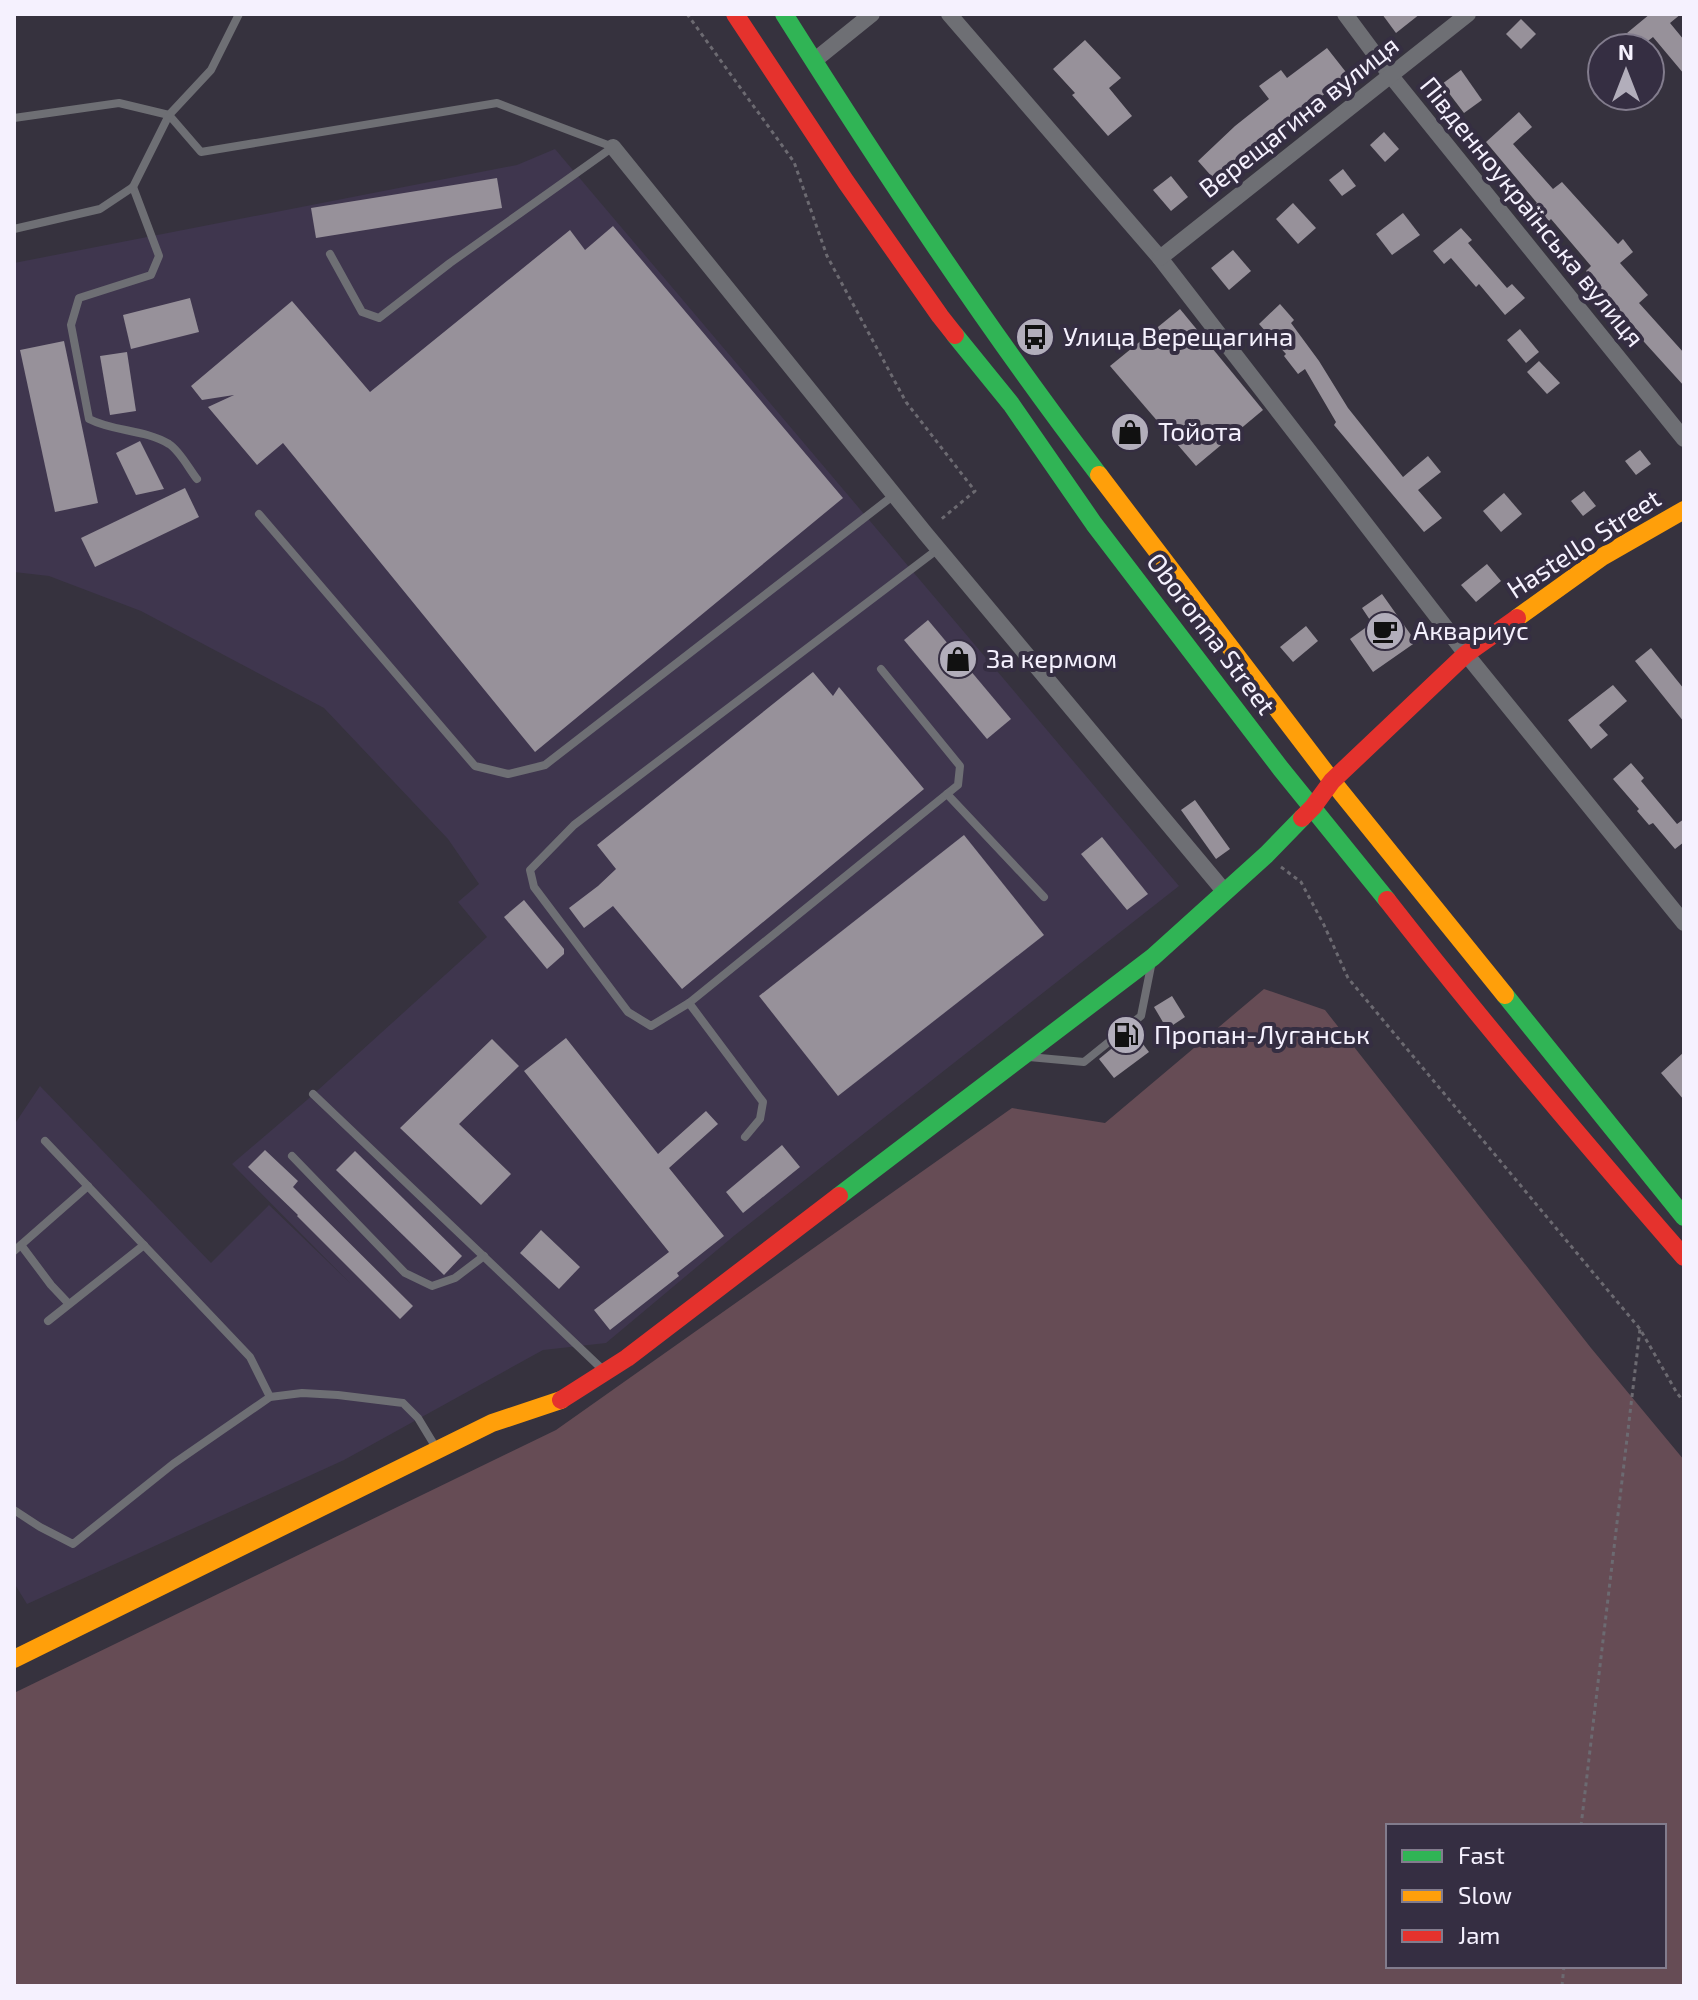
<svg xmlns="http://www.w3.org/2000/svg" width="1698" height="2000" viewBox="0 0 1698 2000" font-family="'Exo 2',sans-serif">
<style>
.built{fill:#3f364e}
.forest{fill:#664c55;fill-rule:evenodd}
.building{fill:#97919a}
.lines{fill:none;stroke-linecap:round;stroke-linejoin:round}
.path{stroke:#6c6a71;stroke-width:3;stroke-dasharray:4 4;stroke-linecap:butt}
.lane{stroke:#6e6f74;stroke-width:8}
.street{stroke:#6e6f74;stroke-width:16}
.fast{stroke:#30b455;stroke-width:18}
.slow{stroke:#ff9f0a;stroke-width:18}
.jam{stroke:#e5322d;stroke-width:18}
.labels{text-anchor:middle;stroke-width:8;stroke-linejoin:round;paint-order:stroke}
.street-label{font-size:26px;fill:#f5f1fe;stroke:#352e42}
.poi-label{font-size:26px;fill:#f5f1fe;stroke:#352e42;text-anchor:start}
</style>
<rect width="100%" height="100%" fill="#36323e"/>
<polygon class="built" points="555,149 1179,886 735,1235 606,1343 543,1350 344,1460 27,1604 14,1583 14,1125 40,1086 211,1263 269,1205 351,1284 232,1164 307,1100 487,937 458,902 479,884 448,839 324,708 141,611 49,576 14,572 14,263 517,165"/>
<path class="forest" d="M 1264,989 L 1325,1010 L 1591,1348 L 1684,1460 L 1684,1986 L 14,1986 L 14,1693 L 556,1430 L 1012,1108 L 1105,1123 ZM 1388,1826 L 1664,1826 L 1664,1966 L 1388,1966 Z"/>
<g class="building">
<polygon points="1382,14 1420,14 1396,33"/>
<polygon points="1650,14 1681,14 1670,23 1684,40 1684,74 1653,37 1639,48 1627,33"/>
<polygon points="1521,19 1536,34 1521,49 1506,34"/>
<polygon points="1085,40 1121,78 1109,88 1132,116 1108,136 1072,95 1075,93 1053,69"/>
<polygon points="1327,48 1349,76 1307,107 1312,114 1290,130 1284,120 1245,151 1214,179 1198,161 1235,126 1269,99 1259,86 1281,70 1287,78"/>
<polygon points="1461,70 1482,100 1464,113 1442,84"/>
<polygon points="1519,112 1532,127 1513,144 1553,189 1562,182 1618,244 1623,239 1633,252 1620,263 1648,295 1639,303 1684,353 1684,386 1636,333 1638,331 1586,271 1591,266 1551,219 1549,221 1535,205 1537,203 1486,142"/>
<polygon points="1384,132 1399,149 1385,162 1370,145"/>
<polygon points="1343,169 1356,186 1342,196 1329,180"/>
<polygon points="1171,176 1188,197 1171,211 1153,190"/>
<polygon points="497,178 502,208 316,238 311,208"/>
<polygon points="1293,203 1316,228 1298,244 1276,219"/>
<polygon points="1403,213 1420,235 1392,255 1376,234"/>
<polygon points="613,226 843,498 535,752 283,443 257,465 208,407 234,395 202,400 191,386 292,301 370,392 570,230 585,250"/>
<polygon points="1461,228 1472,240 1468,243 1507,288 1512,284 1525,298 1505,315 1479,284 1476,287 1451,258 1444,264 1433,251"/>
<polygon points="1233,250 1251,271 1229,290 1211,268"/>
<polygon points="190,298 199,332 131,349 123,315"/>
<polygon points="1280,304 1294,320 1291,323 1319,361 1348,408 1403,477 1428,456 1441,472 1418,490 1442,518 1424,532 1334,425 1336,422 1305,369 1298,374 1284,356 1286,354 1259,324"/>
<polygon points="1180,309 1263,410 1196,466 1110,366"/>
<polygon points="1520,329 1539,352 1526,363 1507,340"/>
<polygon points="64,341 98,503 55,512 20,350"/>
<polygon points="127,352 136,411 110,415 100,356"/>
<polygon points="1539,361 1560,383 1547,394 1527,372"/>
<polygon points="140,441 164,489 136,495 116,453"/>
<polygon points="1640,450 1651,464 1636,475 1625,461"/>
<polygon points="185,488 199,517 95,567 81,538"/>
<polygon points="1584,491 1596,506 1583,516 1571,501"/>
<polygon points="1504,493 1522,514 1501,532 1483,511"/>
<polygon points="1487,564 1501,581 1476,602 1461,585"/>
<polygon points="1382,594 1416,642 1373,672 1350,639 1372,623 1362,608"/>
<polygon points="928,620 1011,719 987,739 904,640"/>
<polygon points="1306,626 1318,641 1293,662 1280,647"/>
<polygon points="1651,648 1684,689 1684,722 1635,661"/>
<polygon points="813,672 833,696 839,687 924,789 682,989 613,906 584,928 569,908 598,886 616,869 597,845"/>
<polygon points="1613,685 1627,701 1599,725 1608,735 1591,749 1568,720"/>
<polygon points="1631,763 1644,778 1641,781 1677,824 1684,819 1684,842 1675,849 1653,823 1649,825 1637,811 1639,809 1613,779"/>
<polygon points="1195,800 1230,849 1216,859 1181,810"/>
<polygon points="964,835 1044,935 838,1096 759,996"/>
<polygon points="1102,837 1148,894 1127,910 1081,854"/>
<polygon points="524,900 564,949 564,954 547,969 504,917"/>
<polygon points="1172,996 1185,1017 1167,1029 1154,1007"/>
<polygon points="1133,1031 1149,1052 1114,1078 1099,1059"/>
<polygon points="566,1038 658,1154 706,1111 718,1124 669,1168 724,1236 677,1273 679,1276 610,1330 594,1310 669,1252 524,1071"/>
<polygon points="492,1039 519,1066 459,1124 511,1174 481,1205 400,1128"/>
<polygon points="1684,1052 1684,1100 1661,1073"/>
<polygon points="782,1145 800,1167 743,1213 726,1192"/>
<polygon points="265,1150 298,1181 293,1187 413,1306 400,1319 297,1216 298,1215 248,1167"/>
<polygon points="355,1151 462,1256 444,1275 336,1170"/>
<polygon points="541,1230 580,1267 559,1289 520,1253"/>
</g>
<g class="lines">
<g class="path">
<polyline points="687,14 794,162 827,256 906,402 975,491 939,521"/>
<polyline points="1281,867 1301,882 1324,925 1348,978 1640,1329 1677,1393 1684,1402"/>
<polyline points="1581,1826 1640,1329"/>
<polyline points="1562,1986 1564,1966"/>
</g>
<g class="lane">
<polyline points="14,118 119,103 169,115 201,152 497,103 613,147"/>
<path d="M 133,187 L 159,256 L 151,275 L 79,298 L 71,325 L 89,419 C 114,432 144,429 169,444 C 180,451 189,469 197,479"/>
<polyline points="14,229 100,209 133,187 169,115 211,70 239,14"/>
<polyline points="330,254 362,312 379,318 450,263 613,147"/>
<polyline points="259,514 475,766 508,774 545,765 894,495"/>
<polyline points="881,669 960,766 958,785 689,1003 651,1026 628,1012 534,887 530,870 574,825 938,549"/>
<polyline points="947,794 1044,897"/>
<polyline points="689,1003 763,1102 760,1119 745,1137"/>
<polyline points="1029,1057 1084,1062 1141,1016 1151,966"/>
<polyline points="313,1094 602,1369"/>
<polyline points="45,1141 250,1357 270,1397"/>
<polyline points="292,1156 405,1273 432,1286 455,1278 484,1256"/>
<polyline points="21,1245 51,1285 68,1303"/>
<polyline points="14,1251 88,1186"/>
<polyline points="48,1321 144,1245"/>
<polyline points="14,1510 40,1527 73,1544 173,1464 270,1397 302,1393 338,1395 403,1403 418,1418 435,1446"/>
</g>
<g class="street">
<polyline points="949,14 1160,258 1466,654 1684,923"/>
<polyline points="1345,14 1391,76 1684,439"/>
<polyline points="815,60 872,14"/>
<polyline points="613,147 925,533 1224,891"/>
<polyline points="1160,258 1468,14"/>
</g>
<g class="fast">
<path d="M 784,14 C 883,171 986,327 1099,475"/>
<polyline points="955,335 1011,404 1094,524 1281,769 1387,900"/>
<polyline points="1505,995 1684,1217"/>
<polyline points="839,1196 1153,957 1266,855 1302,818"/>
</g>
<g class="slow">
<polyline points="1099,475 1332,781 1505,995"/>
<polyline points="1517,618 1602,557 1684,510"/>
<polyline points="14,1659 492,1423 561,1400"/>
</g>
<g class="jam">
<polyline points="735,14 846,182 940,316 955,335"/>
<polyline points="1302,818 1313,807 1332,781 1466,654 1517,618"/>
<path d="M 1387,900 C 1482,1022 1582,1140 1684,1257"/>
<polyline points="561,1400 627,1358 839,1196"/>
</g>
</g>
<defs>
<g id="bus-disc" transform="scale(2)"><circle r="9.5" fill="#b2aebb" stroke="#352e42"/><path d="M-5-6H5V4H4V6H2V4H-2V6H-4V4H-5ZM-3.5-4V0h7V-4ZM-3.5 1.2v1.5H-2V1.2ZM2 1.2v1.5H3.5V1.2Z" fill="#111"/></g>
<g id="shop-disc" transform="scale(2)"><circle r="9.5" fill="#b2aebb" stroke="#352e42"/><path d="M-5-2.5h2.3a2.7 3.5 0 0 1 5.4 0H5L5.5 6h-11ZM-1.5-2.5h3a1.5 2.3 0 0 0-3 0Z" fill="#111"/></g>
<g id="cafe-disc" transform="scale(2)"><circle r="9.5" fill="#b2aebb" stroke="#352e42"/><path d="M-5.5-4.5H6V0H3Q3 3.5 0 3.5H-2.5Q-5.5 3.5-5.5 0ZM3-3.2v2h1.7v-2ZM-6 4.5H4V6H-6Z" fill="#111"/></g>
<g id="fuel-disc" transform="scale(2)"><circle r="9.5" fill="#b2aebb" stroke="#352e42"/><path d="M-5.5-6h7V0h2V4h1.3V-2.5L3-4.5l.8-.8L6-3V5H2.5V1h-1V6h-7ZM-4.2-4.7v3.2H.2V-4.7Z" fill="#111"/></g>
</defs>
<g fill-rule="evenodd">
<use href="#bus-disc" x="1035" y="337"/>
<use href="#shop-disc" x="1130" y="432"/>
<use href="#cafe-disc" x="1385" y="631"/>
<use href="#shop-disc" x="958" y="659"/>
<use href="#fuel-disc" x="1126" y="1035"/>
</g>
<g class="labels">
<g class="street-label">
<text transform="translate(1299 117) rotate(-38)" y="9">Верещагина вулиця</text>
<text transform="translate(1532 212) rotate(51)" y="9">Південноукраїнська вулиця</text>
<text transform="translate(1584 544) rotate(-33)" y="9">Hastello Street</text>
<text transform="translate(1211 634) rotate(53)" y="9">Oboronna Street</text>
</g>
<g class="poi-label">
<text x="1063" y="346">Улица Верещагина</text>
<text x="1158" y="441">Тойота</text>
<text x="1413" y="640">Аквариус</text>
<text x="986" y="668">За кермом</text>
<text x="1154" y="1044">Пропан-Луганськ</text>
</g>
</g>
<rect width="1698" height="2000" fill="none" stroke="#f5f1fe" stroke-width="32"/>
<rect x="1386" y="1824" width="280" height="144" fill="#352e42" stroke="#827c8d" stroke-width="2"/>
<rect x="1402" y="1850" width="40" height="12" fill="#30b455" stroke="#827c8d" stroke-width="2"/>
<text x="1458" y="1864" font-size="24" fill="#f5f1fe">Fast</text>
<rect x="1402" y="1890" width="40" height="12" fill="#ff9f0a" stroke="#827c8d" stroke-width="2"/>
<text x="1458" y="1904" font-size="24" fill="#f5f1fe">Slow</text>
<rect x="1402" y="1930" width="40" height="12" fill="#e5322d" stroke="#827c8d" stroke-width="2"/>
<text x="1458" y="1944" font-size="24" fill="#f5f1fe">Jam</text>
<g transform="translate(1626 72)"><circle r="38" fill="#352e42" stroke="#827c8d" stroke-width="2"/>
<path d="M0-6L14 30L0 20L-14 30Z" fill="#b2aebb"/>
<text y="-12" font-size="22" font-weight="bold" text-anchor="middle" fill="#f5f1fe">N</text>
</g>
</svg>
